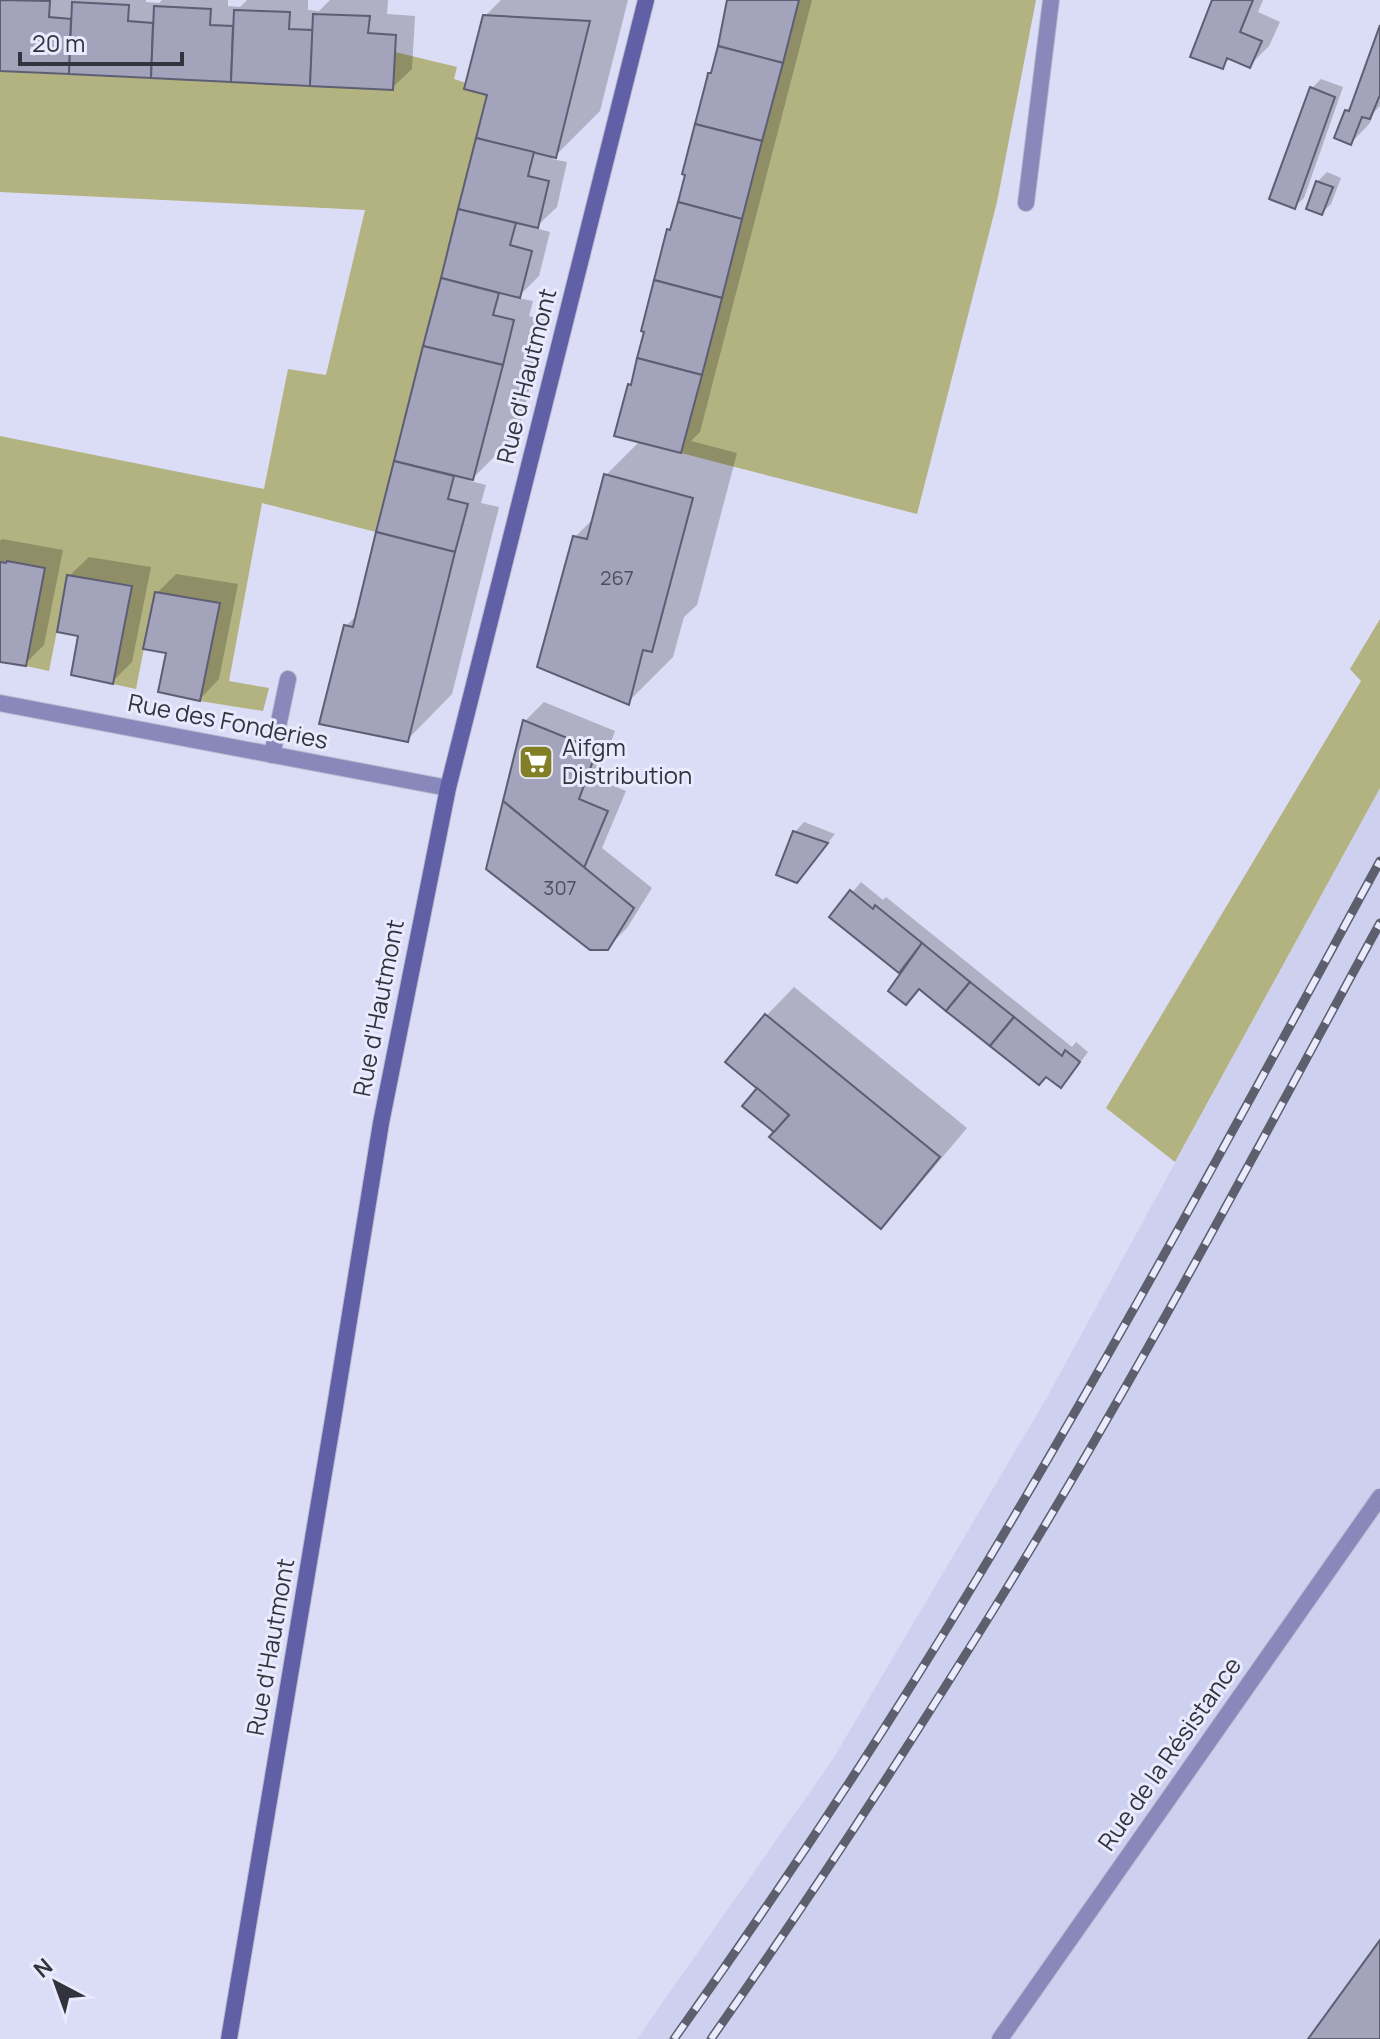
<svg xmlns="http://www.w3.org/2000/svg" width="1380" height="2039" viewBox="0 0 1380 2039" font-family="Manrope,sans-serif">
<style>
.built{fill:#ced0f0}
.green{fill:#b3b281}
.shadow{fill:#0003}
.building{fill:#a3a4bc;stroke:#5d5e73;stroke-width:2}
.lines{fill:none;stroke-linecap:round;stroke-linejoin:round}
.lane-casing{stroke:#b9bad0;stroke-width:18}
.street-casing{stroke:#b9bad0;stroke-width:18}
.secondary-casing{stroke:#b9bad0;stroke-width:18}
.lane{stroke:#8889ba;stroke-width:16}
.street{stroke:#8889ba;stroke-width:16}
.secondary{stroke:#615fa5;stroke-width:16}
.rail-casing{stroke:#5e5f6d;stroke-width:9}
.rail{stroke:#e9eafe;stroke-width:6;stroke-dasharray:18;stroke-linecap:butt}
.labels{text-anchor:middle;stroke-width:6;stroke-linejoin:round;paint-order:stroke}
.number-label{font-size:20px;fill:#4e4f5c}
.street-label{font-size:24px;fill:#32333c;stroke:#e9eafe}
.poi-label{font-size:24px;fill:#32333c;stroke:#e9eafe;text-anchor:start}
</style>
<rect width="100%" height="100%" fill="#dbdcf5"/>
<polygon class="built" points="1380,788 1380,2039 637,2039 833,1759 1046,1399"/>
<g class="green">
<polygon points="799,0 1036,0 997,202 917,514 681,453"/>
<polygon points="395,52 457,67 454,79 466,83 465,89 487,95 376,532 262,503 229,681 269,688 263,711 200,701 219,603 155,592 136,689 113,684 132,585 68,575 49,671 26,666 45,569 7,561 6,563 0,562 0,436 264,489 288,369 326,375 365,210 0,192 0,71 393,90"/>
<polygon points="1380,619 1380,788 1175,1162 1106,1108 1361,681 1350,669"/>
</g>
<g class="shadow">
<polygon points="0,0 146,0 146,2 159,3 162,0 228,0 228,6 240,7 247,0 308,0 308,10 319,11 330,0 388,0 387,14 415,16 412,69 392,88 0,69"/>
<polygon points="501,0 628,0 600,111 552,159 567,162 557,207 535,228 550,232 539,276 517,298 533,301 529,316 547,320 518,433 470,481 486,485 481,503 499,507 452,694 407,740 346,626 358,614 489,93 485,16"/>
<polygon points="729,0 812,0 700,432 691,441 737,453 697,605 684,617 673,657 628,702 575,537 595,517 606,475 640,441 629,386 634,381 669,230 674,226 714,70"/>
<polygon points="1214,0 1263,0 1258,12 1280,22 1269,46 1250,65 1231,57 1222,67"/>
<polygon points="1380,31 1380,106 1374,112 1370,123 1351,143 1346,111 1353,104"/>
<polygon points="1321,79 1343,87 1304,198 1294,207 1312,88"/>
<polygon points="1327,172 1341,178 1331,204 1322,213 1317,182"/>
<polygon points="2,539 63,550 44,645 25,664 0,660 0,541"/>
<polygon points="89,557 151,567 132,662 112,682 81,634 69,576"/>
<polygon points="176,574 238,584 219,679 200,699 168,652 157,593"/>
<polygon points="544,702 615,731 597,779 626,791 602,848 652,888 627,928 607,948 525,721"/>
<polygon points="804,822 835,834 797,881 778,873 795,832"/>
<polygon points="861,882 883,900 886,897 1072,1047 1076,1042 1088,1052 1070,1076 902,972 832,916"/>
<polygon points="794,987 967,1128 908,1198 881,1226 783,1124 760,1088 728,1061 767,1015"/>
</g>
<g class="building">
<polygon points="0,0 50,1 49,17 71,19 69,74 0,71"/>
<polygon points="727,0 799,0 783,63 718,46"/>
<polygon points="1212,0 1253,0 1240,32 1262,41 1250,68 1227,58 1223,69 1190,57"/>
<polygon points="72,2 129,5 128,21 153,23 151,78 69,74"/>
<polygon points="154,6 211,9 210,25 233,26 231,82 151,78"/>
<polygon points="234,10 290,12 289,29 313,30 310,86 231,82"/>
<polygon points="313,14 370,16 368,33 396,35 393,90 310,86"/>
<polygon points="483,15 590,21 556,158 476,138 487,95 464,89"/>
<polygon points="1380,25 1380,95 1370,119 1362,117 1351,145 1334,138 1345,110 1349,111"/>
<polygon points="718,46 783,63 762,141 695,124 707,78 708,73 711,73"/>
<polygon points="1310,87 1335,97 1295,209 1269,199"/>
<polygon points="695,124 762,141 742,219 678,202 685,175 682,174"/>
<polygon points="476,138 534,152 528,176 549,181 538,228 458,209"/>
<polygon points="1316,181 1333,187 1322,215 1306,209"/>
<polygon points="678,202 742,219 722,298 654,280 667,229 670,230"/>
<polygon points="458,209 516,223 510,245 532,251 520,298 441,278"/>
<polygon points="441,278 499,293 493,315 514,320 503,365 423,346"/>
<polygon points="654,280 722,298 702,375 637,358 644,332 641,331"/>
<polygon points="423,346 503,365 473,480 394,461"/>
<polygon points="637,358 702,375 681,453 614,436 628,384 631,385"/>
<polygon points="394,461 454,476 448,499 468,504 455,552 376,532"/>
<polygon points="604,474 693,498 652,652 643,650 629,705 537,667 573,536 587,539"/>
<polygon points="376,532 455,552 408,742 319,724 344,625 353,627"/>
<polygon points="7,561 45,568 26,666 0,662 0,562 6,563"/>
<polygon points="67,575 132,586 113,684 71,675 78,636 57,632"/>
<polygon points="155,592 220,603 200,701 158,692 166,653 143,649"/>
<polygon points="523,720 597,750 579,799 608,811 584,868 503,801"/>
<polygon points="503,801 634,908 608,950 590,950 486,869"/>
<polygon points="793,831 828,843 797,883 776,875"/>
<polygon points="850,890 873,909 875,905 922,943 899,973 829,917"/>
<polygon points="922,943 970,982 946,1011 919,989 906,1005 888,991"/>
<polygon points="970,982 1014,1017 990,1046 946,1011"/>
<polygon points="765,1014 940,1157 881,1229 769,1137 789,1115 725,1062"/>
<polygon points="1014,1017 1062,1056 1065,1050 1080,1062 1061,1088 1046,1077 1039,1085 990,1046"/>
<polygon points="757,1088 789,1115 774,1132 742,1106"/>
<polygon points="1380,1940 1380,2039 1308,2039"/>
</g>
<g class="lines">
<g class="lane-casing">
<g id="lane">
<polyline points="1026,203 1051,0"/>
<polyline points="272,755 288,679"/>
</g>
</g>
<g class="street-casing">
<g id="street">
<polyline points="0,703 448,788"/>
<polyline points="1000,2039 1380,1497"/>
</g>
</g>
<g class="secondary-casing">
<polyline id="secondary" points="229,2039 334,1413 381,1123 448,788 646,0"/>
</g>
<use href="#lane" class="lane"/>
<use href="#street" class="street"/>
<use href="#secondary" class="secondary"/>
<g class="rail-casing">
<g id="rail">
<path d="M 674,2039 C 781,1889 883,1735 978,1577 C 1119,1343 1249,1101 1380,861"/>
<path d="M 711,2039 C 813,1894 909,1746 1002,1596 C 1137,1377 1257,1149 1380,923"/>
</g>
</g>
<use href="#rail" class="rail"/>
</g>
<defs>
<g id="supermarket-square" transform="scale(1.8)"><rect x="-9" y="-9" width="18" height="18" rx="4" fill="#837f26" stroke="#e9eafe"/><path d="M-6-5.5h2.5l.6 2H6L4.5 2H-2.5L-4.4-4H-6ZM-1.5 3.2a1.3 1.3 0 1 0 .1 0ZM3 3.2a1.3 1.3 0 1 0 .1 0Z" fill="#fff"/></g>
</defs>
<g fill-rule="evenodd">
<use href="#supermarket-square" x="536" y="762"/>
</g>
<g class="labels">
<g class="number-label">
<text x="617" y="585">267</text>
<text x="560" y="895">307</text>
</g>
<g class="street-label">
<text transform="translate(527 376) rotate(-76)" y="8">Rue d'Hautmont</text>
<text transform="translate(228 722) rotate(11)" y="8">Rue des Fonderies</text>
<text transform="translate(379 1008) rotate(-79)" y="8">Rue d'Hautmont</text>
<text transform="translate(271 1647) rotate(-80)" y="8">Rue d'Hautmont</text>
<text transform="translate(1170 1754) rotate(-55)" y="8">Rue de la Résistance</text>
</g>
<g class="poi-label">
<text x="562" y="756">Aifgm<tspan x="562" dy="28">Distribution</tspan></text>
</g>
</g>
<g transform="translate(56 1983) rotate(319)" stroke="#e9eafe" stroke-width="6" paint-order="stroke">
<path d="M0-6L14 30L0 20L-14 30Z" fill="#32333c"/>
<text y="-12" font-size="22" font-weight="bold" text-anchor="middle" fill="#32333c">N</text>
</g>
<path d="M20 52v12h162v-12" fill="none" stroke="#32333c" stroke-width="4"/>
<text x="32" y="52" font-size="24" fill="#32333c" stroke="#e9eafe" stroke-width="6" paint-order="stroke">20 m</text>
</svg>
